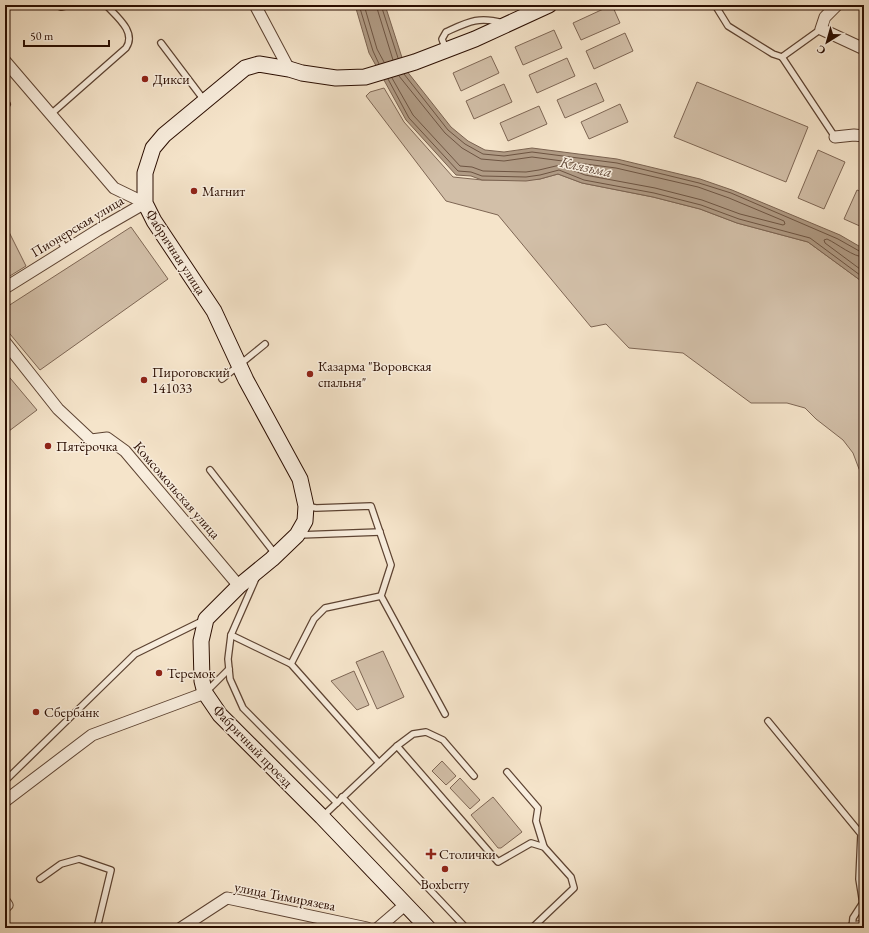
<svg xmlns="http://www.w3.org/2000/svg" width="869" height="933" viewBox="0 0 869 933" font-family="'EB Garamond',serif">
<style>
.green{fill:#d2bfa8;stroke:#7e6654}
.water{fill:#b09b85;stroke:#7a6250}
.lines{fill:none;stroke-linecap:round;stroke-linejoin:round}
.shore{stroke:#6d5442;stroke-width:1}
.lane-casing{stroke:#5d4332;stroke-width:8}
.street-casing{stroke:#5d4332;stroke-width:13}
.secondary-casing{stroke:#2a0d00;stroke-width:17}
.lane{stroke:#f8eddd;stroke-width:5.5}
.street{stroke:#f8eddd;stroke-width:11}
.secondary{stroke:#f8eddd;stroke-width:15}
.poi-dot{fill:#8f2418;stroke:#f8eddd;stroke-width:1.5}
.labels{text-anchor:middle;stroke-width:3;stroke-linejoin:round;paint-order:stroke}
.poi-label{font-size:14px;fill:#2a0d00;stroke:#f8eddd;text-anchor:start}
.street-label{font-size:14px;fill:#2a0d00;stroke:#f8eddd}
.water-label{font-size:15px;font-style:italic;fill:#664d3c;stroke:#f8eddd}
</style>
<rect width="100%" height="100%" fill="#f5e4ca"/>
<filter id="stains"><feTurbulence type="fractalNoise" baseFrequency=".005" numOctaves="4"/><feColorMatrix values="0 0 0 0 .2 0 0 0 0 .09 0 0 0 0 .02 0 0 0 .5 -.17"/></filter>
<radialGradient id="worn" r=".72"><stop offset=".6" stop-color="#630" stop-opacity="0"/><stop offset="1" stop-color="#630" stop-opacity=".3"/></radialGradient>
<g class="green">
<polygon points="612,5 620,23 581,40 573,23"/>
<polygon points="554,30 562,48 523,65 515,47"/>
<polygon points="625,33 633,51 594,69 586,51"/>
<polygon points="491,56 499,73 461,91 453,73"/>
<polygon points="567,58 575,76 537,93 529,75"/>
<polygon points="697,82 808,127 786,182 674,137"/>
<polygon points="596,83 604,101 565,118 557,100"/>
<polygon points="504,84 512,102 474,119 466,101"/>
<polygon points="384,88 404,122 453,177 482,180 540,179 558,174 582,183 653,197 700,209 737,223 808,242 864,283 864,477 859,469 853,453 843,440 816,419 805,408 787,403 751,403 683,353 629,348 606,324 591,327 498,215 446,201 366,96 370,92"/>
<polygon points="620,104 628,122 589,139 581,122"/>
<polygon points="539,106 547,124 508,141 500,123"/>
<polygon points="818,150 845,162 824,209 798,198"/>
<polygon points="857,190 864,193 864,223 862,227 844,219"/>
<polygon points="6,226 26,266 5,279 5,227"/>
<polygon points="131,227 168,279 40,370 5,328 5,308"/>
<polygon points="5,372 37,410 5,434"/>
<polygon points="383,651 404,697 377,709 356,662"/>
<polygon points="354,671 369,705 357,710 331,681"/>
<polygon points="442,761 456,776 446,785 432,771"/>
<polygon points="460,778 480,800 470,809 450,788"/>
<polygon points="493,797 522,832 501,848 498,848 471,815"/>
</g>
<polygon class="water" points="355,5 385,5 406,70 451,127 468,141 485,150 504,152 532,148 617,159 700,179 732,190 840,235 864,249 864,283 808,242 737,223 700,209 653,197 582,183 558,174 540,179 526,181 482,180 471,176 456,175 406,120 369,53"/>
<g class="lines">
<g class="shore">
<polyline points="359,5 373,51 379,64"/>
<polyline points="364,5 377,49 384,62"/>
<polyline points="376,5 393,60"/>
<polyline points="381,5 398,58"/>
<polyline points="404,74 448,130 465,144 483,154 504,156 532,152 617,163 699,183 731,193 838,239 861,252 864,252"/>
<polyline points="392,78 413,115 460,166 472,167 483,171 526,172 539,170 560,165 585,175 655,188 702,200 740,214 783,225 785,224 784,221 729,198 698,187 616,168 532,157 504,161 481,159 462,148 445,133 399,76"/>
<polyline points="388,79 409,118 458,171 471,172 482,176 526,177 540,175 559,170 584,180 654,193 701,205 739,219 810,238 864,278"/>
<path d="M 864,257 C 853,257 838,244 827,239 L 824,240 L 825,243 L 864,272"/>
</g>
<g class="lane-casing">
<g id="lane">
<polyline points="56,5 61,7 69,5"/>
<polyline points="715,5 728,26 773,54 782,57"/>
<polyline points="161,43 204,100"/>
<path d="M 446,50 L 442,39 L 446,32 C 468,22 478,16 503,23"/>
<polyline points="782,57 835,137"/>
<polyline points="782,57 821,29"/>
<polyline points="5,105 7,104"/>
<path d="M 51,114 L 126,48 C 137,32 116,16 106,5"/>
<polyline points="60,240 66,250"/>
<polyline points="222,379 265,344"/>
<polyline points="210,470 276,555"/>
<polyline points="306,506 316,508 371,506 391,565 381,596 445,714"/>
<polyline points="299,535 380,532"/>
<polyline points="256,578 231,635 291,664 379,763"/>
<polyline points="231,635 228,659 230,679 243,708 337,803"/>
<polyline points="291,664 314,619 325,608 381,596"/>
<polyline points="207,691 229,669"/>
<polyline points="768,721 861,834 859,879 863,904"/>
<polyline points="397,746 413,734 426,732 443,740 474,776"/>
<polyline points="507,772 538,808 536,821 544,847"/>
<polyline points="5,781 135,654 204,620"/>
<polyline points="342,797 466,928"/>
<polyline points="323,816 397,746 498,862 531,843 544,847 571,877 574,888 532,928"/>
<polyline points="40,879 61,864 79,859 111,870 97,928"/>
<polyline points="852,928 853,918 864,901"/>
</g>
</g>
<g class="street-casing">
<g id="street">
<polyline points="255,5 289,69"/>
<polyline points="837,5 825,17 821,29 864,49"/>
<polyline points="5,61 114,188 145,203"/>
<polyline points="835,137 854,135 864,136"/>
<polyline points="5,288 98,230 145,203"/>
<polyline points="5,342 58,409 91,440 107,438 125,451 239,586"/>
<polyline points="5,801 92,735 205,693"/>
<polyline points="5,902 7,905 5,907"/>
<polyline points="181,928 227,898 367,928"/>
<polyline points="378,928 406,904"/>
<polyline points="852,928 864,926"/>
</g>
</g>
<g class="secondary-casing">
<polyline id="secondary" points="428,928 322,817 220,715 205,693 202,681 201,641 206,619 239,586 272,559 297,535 305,521 306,506 300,479 246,380 214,311 154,221 145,203 145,173 153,148 164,135 245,68 259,64 289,69 302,73 336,78 365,77 415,62 475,39 549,5"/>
</g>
<use href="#lane" class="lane"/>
<use href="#street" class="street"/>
<use href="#secondary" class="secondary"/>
</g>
<g class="poi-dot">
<circle cx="145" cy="79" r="4"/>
<circle cx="194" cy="191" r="4"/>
<circle cx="310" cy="374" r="4"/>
<circle cx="144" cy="380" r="4"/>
<circle cx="48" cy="446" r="4"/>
<circle cx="159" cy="673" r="4"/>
<circle cx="36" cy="712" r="4"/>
<path d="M429 848h4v4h4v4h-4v4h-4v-4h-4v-4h4z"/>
<circle cx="445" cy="869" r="4"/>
</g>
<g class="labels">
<g class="poi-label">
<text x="153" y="84">Дикси</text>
<text x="202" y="196">Магнит</text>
<text x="318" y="371">Казарма "Воровская<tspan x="318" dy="16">спальня"</tspan></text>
<text x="152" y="377">Пироговский<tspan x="152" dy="16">141033</tspan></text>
<text x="56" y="451">Пятёрочка</text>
<text x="167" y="678">Теремок</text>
<text x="44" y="717">Сбербанк</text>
<text x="439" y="859">Столички</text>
<text x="445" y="889" text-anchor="middle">Boxberry</text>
</g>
<g class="street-label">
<text transform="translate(77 226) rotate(-31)" y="5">Пионерская улица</text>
<text transform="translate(176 252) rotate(57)" y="5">Фабричная улица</text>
<text transform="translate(177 490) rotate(49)" y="5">Комсомольская улица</text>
<text transform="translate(253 746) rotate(46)" y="5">Фабричный проезд</text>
<text transform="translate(285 896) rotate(11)" y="5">улица Тимирязева</text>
</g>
<g class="water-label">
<text transform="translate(586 167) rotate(12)" y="5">Клязьма</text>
</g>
</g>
<rect width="869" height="933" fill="none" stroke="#f5e4ca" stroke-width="20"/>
<rect x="6" y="6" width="857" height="921" fill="none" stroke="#2a0d00" stroke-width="2"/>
<rect x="10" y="10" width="849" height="913" fill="none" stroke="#2a0d00"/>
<g transform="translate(827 42) rotate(217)" stroke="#f8eddd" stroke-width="3" paint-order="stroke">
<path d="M0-3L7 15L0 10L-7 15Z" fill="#2a0d00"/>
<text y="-6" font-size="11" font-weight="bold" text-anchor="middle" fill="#2a0d00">С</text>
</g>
<path d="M24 40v6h85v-6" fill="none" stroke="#2a0d00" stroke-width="2"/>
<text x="30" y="40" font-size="12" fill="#2a0d00" stroke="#f8eddd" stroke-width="3" paint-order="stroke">50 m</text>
<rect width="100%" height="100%" filter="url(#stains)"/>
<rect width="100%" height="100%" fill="url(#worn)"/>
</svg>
